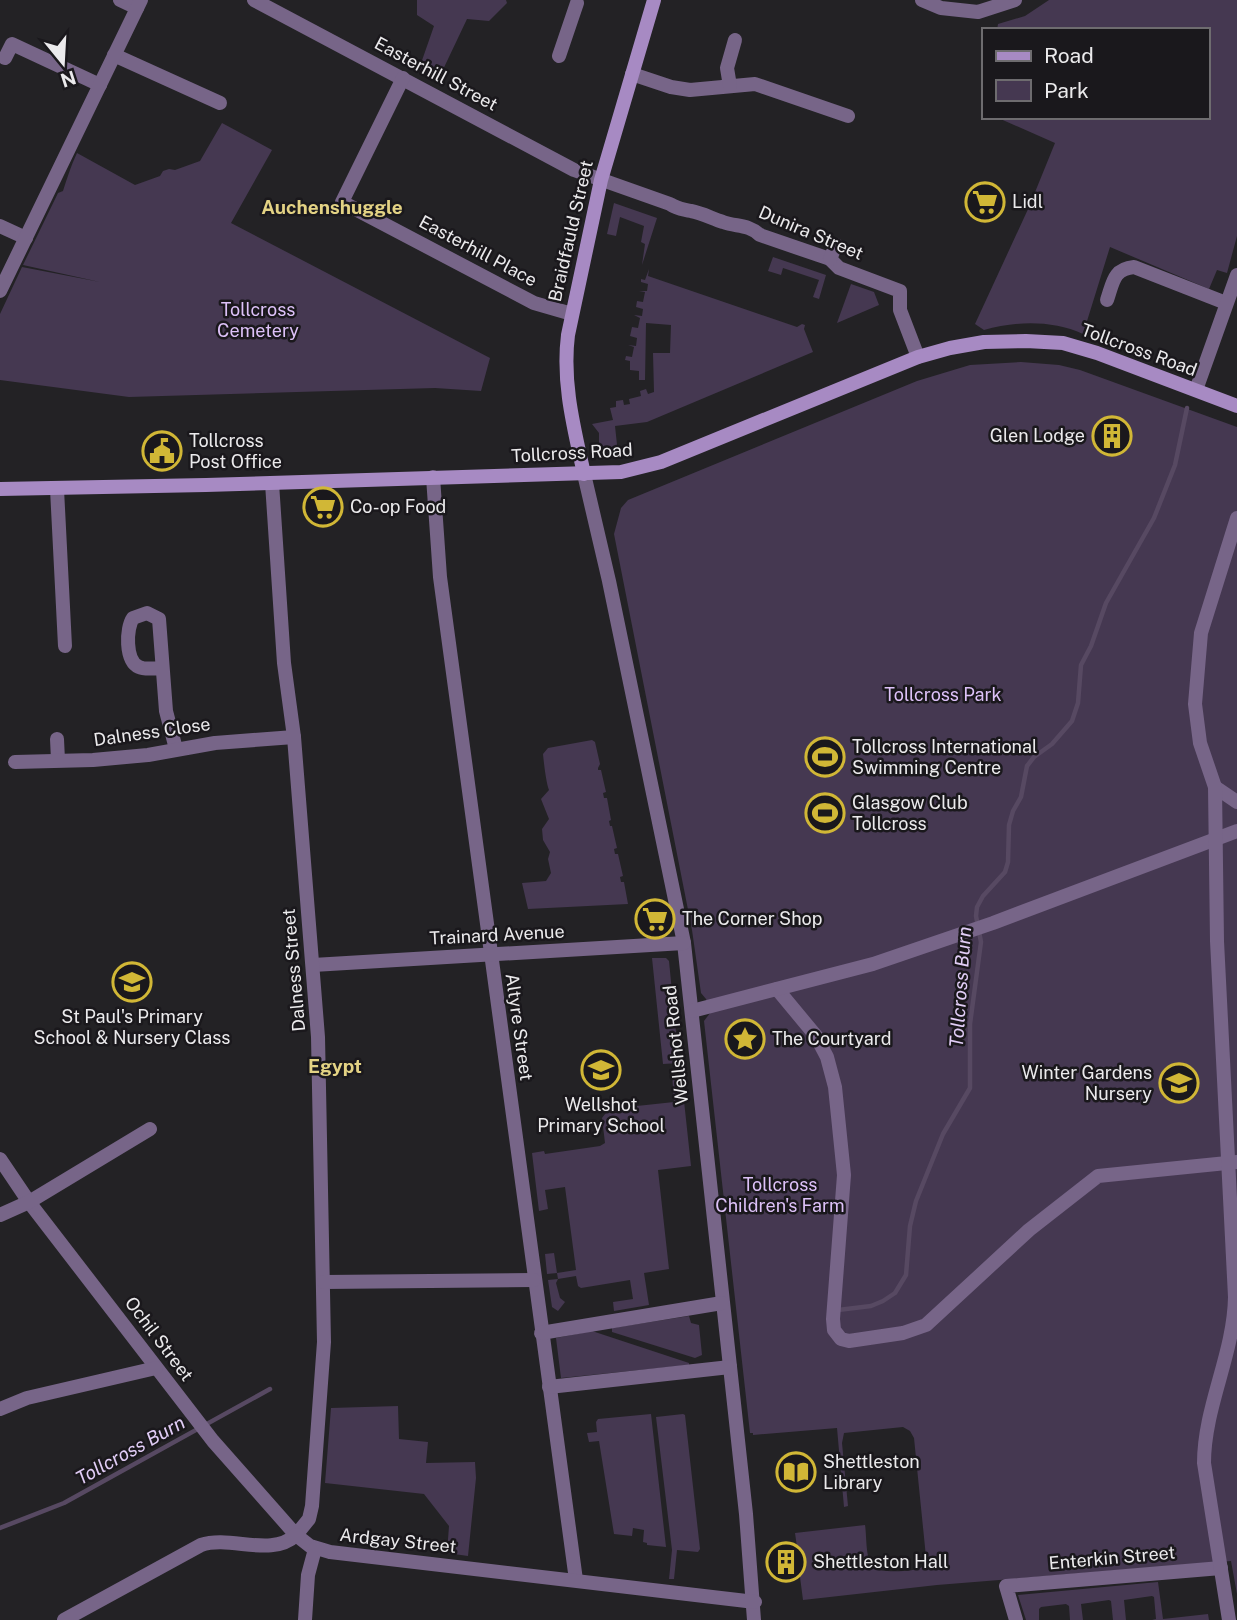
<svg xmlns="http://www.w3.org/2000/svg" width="1237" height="1620" viewBox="0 0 1237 1620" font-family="'Public Sans',sans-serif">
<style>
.green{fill:#453851}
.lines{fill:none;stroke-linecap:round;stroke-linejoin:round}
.stream{stroke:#574962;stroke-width:4.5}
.street{stroke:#776588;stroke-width:14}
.secondary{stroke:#a78ac3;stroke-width:14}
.labels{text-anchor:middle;stroke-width:5;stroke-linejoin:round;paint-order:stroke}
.street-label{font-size:18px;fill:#ebeaec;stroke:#1a181c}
.poi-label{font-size:18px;fill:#ebeaec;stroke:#1a181c;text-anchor:start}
.park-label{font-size:18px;fill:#ddc1f8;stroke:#1a181c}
.neighbourhood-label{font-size:19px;font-weight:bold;fill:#e3d284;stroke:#1a181c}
.water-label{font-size:19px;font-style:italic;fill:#e1cdf6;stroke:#1a181c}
</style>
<rect width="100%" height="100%" fill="#232225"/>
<g class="green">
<polygon points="417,0 506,0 507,3 489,21 467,19 439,78 419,69 434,26 417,15"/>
<path d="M 1049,0 L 1237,0 L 1237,236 L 1227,273 L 1217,270 L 1209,289 L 1110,247 L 1083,334 C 1052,320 1016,321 984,330 L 975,324 L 1029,207 L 1055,143 L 996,117 L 1207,117 L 1207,30 L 997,30 L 998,24 L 1025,16 Z"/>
<path d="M 222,123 L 272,150 L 231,223 L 490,358 L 481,391 L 435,388 L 129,397 L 0,380 L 0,314 L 22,267 L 100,282 L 23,265 L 58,193 L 63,191 C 67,179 70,168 77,153 L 135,185 L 160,176 L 163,171 L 169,169 L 175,170 L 200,161 Z"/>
<polygon points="614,203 657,218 642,265 645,244 641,242 644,226 620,217 616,236 607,234"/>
<polygon points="773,257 826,275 819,299 813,297 819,280 783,268 781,275 768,271"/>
<polygon points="649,269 648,276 797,327 802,324 805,325 804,329 813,352 647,422 615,426 618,454 606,456 599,450 599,433 592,424 613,420 610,408 616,407 616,401 623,400 624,405 630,404 629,399 641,396 640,391 646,389 648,394 654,392 653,353 670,353 671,325 646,323 645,380 639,380 639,371 630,370 630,361 625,360 626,356 632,357 634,347 628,345 636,346 637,338 630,336 632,327 638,328 640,318 634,315 642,316 643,309 636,307 637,301 643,302 645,292 639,291 647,291 648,284 641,282 641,279 645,280"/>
<polygon points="851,284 874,292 879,305 837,323"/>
<path d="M 1021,362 L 1059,365 L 1080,370 L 1237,427 L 1237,1594 L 1231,1561 L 937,1585 L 803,1600 L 800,1577 L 789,1578 L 786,1548 L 797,1547 L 795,1533 L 865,1525 C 867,1537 865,1560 874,1568 C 879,1573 916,1572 922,1567 C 925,1564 925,1561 926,1557 L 914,1438 L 910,1431 L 903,1427 L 844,1433 L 842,1443 L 848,1506 L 844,1507 L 837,1428 L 753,1435 L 753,1433 L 750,1433 L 704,1021 L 710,1013 L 706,999 L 701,993 L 692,930 L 614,534 L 621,508 L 628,500 L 917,381 L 970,365 Z"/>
<path d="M 592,740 L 595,742 L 600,764 L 598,768 L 598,770 L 601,770 L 606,792 L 603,793 L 604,798 L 607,798 L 611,820 L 609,821 L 610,826 L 612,826 L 617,848 L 614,849 L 615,854 L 618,854 L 623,876 L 620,877 L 621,882 L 624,882 L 628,904 L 528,909 L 522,883 L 546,881 L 551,873 L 548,859 L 550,852 L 543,840 L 542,829 L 549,819 L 541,799 L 549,790 C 546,782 544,764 543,754 L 548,748 Z"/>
<polygon points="652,958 666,958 669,961 679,1063 663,1064"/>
<polygon points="681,1073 691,1166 658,1170 669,1269 644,1273 649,1305 614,1311 613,1302 633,1299 630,1280 581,1288 578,1286 576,1276 558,1279 556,1283 560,1298 565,1302 558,1311 552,1307 548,1280 558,1279 557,1273 547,1274 545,1254 554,1253 557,1273 576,1270 565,1187 545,1190 548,1209 539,1211 532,1153 544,1151 545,1154 600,1146 605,1143 602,1118 609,1109 674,1102 672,1074"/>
<polygon points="689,1316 691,1323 699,1325 702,1355 695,1358 612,1332 612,1328"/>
<polygon points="592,1331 689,1363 689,1365 561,1378 556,1338"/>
<polygon points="398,1406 399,1439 428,1442 426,1463 475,1462 476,1478 468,1556 447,1553 449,1526 424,1494 325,1483 331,1408"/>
<polygon points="651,1414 666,1547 647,1545 647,1543 643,1542 644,1530 633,1528 632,1536 614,1534 599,1441 589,1442 587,1433 597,1432 596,1422 598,1419"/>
<polygon points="683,1414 685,1415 700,1549 698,1552 677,1550 674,1579 669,1579 672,1550 656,1417"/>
<polygon points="1158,1582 1163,1619 1208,1614 1209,1620 1152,1620 1156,1619 1154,1597 1152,1596 1124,1600 1126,1620 1113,1620 1111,1601 1109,1600 1081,1604 1083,1620 1070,1620 1069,1606 1066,1604 1041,1607 1039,1609 1039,1620 1026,1620 1018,1595"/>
</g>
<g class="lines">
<g class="stream">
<polyline points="838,1310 871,1306 883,1301 895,1293 906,1275 910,1226 916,1201 943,1134 970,1088 970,1024 981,942 976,916 977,907 983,896 1005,872 1008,862 1009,825 1013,811 1021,797 1027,766 1034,757 1052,744 1072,721 1078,703 1081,665 1091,646 1106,603 1154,518 1175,465 1187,408"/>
<polyline points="0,1528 64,1503 270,1389"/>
</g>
<g class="street">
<polyline points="120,0 137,8"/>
<path d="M 254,0 L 574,170 L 670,204 C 677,209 683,209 691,211 C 702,213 713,219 723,222 C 737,227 748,224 760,235 L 830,259 L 839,268 L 900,291 L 900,310 L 918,357"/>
<polyline points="922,0 941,8 978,12 1015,0"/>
<polyline points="114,55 220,103"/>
<polyline points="559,56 577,3"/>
<polyline points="5,58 12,44 100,85"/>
<polyline points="632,74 671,87 690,90 755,84 848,116"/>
<polyline points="403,78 342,202 534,303 572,314"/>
<polyline points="730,86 727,68 735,40"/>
<polyline points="0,226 26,238"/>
<polyline points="830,259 836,245"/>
<polyline points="0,291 141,0"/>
<path d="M 1107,300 C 1113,283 1113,269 1134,267 L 1226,303"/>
<polyline points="1196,390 1237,275"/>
<polyline points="584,474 609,581 684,943 746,1514 754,1620"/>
<polyline points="433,477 440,577 576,1580"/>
<polyline points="57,489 65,646"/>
<path d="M 162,668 C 156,668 145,670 139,667 C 125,661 126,628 133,618 L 147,613 L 159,619 L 166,711 L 176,749"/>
<polyline points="57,739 58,760"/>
<polyline points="15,762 93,760 148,755 215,743 294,737"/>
<polyline points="1215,787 1237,802"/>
<polyline points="313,965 684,943"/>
<polyline points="777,989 816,1036 827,1057 835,1087 844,1175 833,1319 834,1330 841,1339 849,1341 903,1333 926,1325 1029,1230 1098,1176 1237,1162"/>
<polyline points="692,1011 873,964 993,923 1237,831"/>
<polyline points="0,1159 29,1202 213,1441 296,1535 309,1519 312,1506 324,1342 318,1037 294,737 284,663 272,483"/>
<polyline points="0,1215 29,1202 150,1129"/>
<polyline points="324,1282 534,1280"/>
<polyline points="541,1333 722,1303"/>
<polyline points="549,1387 730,1367"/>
<polyline points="0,1409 27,1398 156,1368"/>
<path d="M 64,1620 L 201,1545 C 231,1535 271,1558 296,1535 L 310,1546 L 330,1552 L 755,1602"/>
<polyline points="305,1620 308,1575 315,1549"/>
<polyline points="1016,1620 1006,1586 1221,1568"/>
<path d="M 1229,1620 L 1204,1463 C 1204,1407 1234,1354 1235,1297 L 1217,941 L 1215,787 L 1200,743 L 1195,704 L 1201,633 L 1237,518"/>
</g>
<g class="secondary">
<path d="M 584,474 C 574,428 562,383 568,335 L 601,180 L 654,0"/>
<polyline points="0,489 206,485 621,472 661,462 918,357 950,348 984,342 1026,341 1063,343 1097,353 1237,406"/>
</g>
</g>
<defs>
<g id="supermarket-ring" transform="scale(2.0125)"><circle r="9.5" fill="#1a181c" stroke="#d1b736" stroke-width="1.5"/><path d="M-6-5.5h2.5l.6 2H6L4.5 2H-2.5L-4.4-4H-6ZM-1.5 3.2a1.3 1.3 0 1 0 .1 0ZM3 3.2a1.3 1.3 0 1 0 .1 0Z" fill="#d1b736"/></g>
<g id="building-ring" transform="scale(2.0125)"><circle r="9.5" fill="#1a181c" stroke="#d1b736" stroke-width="1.5"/><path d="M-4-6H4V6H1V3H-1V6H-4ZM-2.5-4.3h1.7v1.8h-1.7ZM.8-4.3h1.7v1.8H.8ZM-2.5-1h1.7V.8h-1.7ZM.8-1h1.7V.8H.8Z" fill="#d1b736"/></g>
<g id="civic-ring" transform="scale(2.0125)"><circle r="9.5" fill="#1a181c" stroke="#d1b736" stroke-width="1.5"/><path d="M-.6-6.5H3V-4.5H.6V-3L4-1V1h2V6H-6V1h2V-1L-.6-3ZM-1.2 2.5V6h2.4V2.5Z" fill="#d1b736"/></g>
<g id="stadium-ring" transform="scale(2.0125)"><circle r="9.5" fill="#1a181c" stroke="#d1b736" stroke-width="1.5"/><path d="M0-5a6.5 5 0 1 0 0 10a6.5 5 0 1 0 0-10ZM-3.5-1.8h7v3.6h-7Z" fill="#d1b736"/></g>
<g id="school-ring" transform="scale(2.0125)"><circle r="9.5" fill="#1a181c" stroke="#d1b736" stroke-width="1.5"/><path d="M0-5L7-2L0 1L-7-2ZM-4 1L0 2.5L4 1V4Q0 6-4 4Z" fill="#d1b736"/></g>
<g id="sight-ring" transform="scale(2.0125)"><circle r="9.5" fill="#1a181c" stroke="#d1b736" stroke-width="1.5"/><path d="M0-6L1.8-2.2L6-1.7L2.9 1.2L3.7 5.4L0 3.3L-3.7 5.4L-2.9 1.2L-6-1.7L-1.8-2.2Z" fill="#d1b736"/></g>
<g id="library-ring" transform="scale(2.0125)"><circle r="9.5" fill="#1a181c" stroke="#d1b736" stroke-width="1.5"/><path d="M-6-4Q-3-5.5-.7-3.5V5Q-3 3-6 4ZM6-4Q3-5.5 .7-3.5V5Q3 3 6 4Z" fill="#d1b736"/></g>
</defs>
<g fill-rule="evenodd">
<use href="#supermarket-ring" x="985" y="202"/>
<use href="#building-ring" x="1112" y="436"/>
<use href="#civic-ring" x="162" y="451"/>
<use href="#supermarket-ring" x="323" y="507"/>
<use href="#stadium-ring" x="825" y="757"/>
<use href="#stadium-ring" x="825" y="813"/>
<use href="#supermarket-ring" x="655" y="919"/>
<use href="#school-ring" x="132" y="982"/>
<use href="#sight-ring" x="745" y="1039"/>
<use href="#school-ring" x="601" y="1070"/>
<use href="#school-ring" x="1179" y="1083"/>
<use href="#library-ring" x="796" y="1472"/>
<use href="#building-ring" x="786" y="1562"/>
</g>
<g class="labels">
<g class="street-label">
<text transform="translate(436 74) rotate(28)" y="6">Easterhill Street</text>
<text transform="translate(571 231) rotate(-77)" y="6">Braidfauld Street</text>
<text transform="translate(811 233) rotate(23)" y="6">Dunira Street</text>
<text transform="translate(478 251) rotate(28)" y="6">Easterhill Place</text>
<text transform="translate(1139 350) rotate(20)" y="6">Tollcross Road</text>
<text transform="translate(572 453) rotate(-3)" y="6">Tollcross Road</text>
<text transform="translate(152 732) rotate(-8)" y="6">Dalness Close</text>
<text transform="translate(497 935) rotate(-3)" y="6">Trainard Avenue</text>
<text transform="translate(294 970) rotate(-95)" y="6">Dalness Street</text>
<text transform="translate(519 1027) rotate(82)" y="6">Altyre Street</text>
<text transform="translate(676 1045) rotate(-96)" y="6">Wellshot Road</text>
<text transform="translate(159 1339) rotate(53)" y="6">Ochil Street</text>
<text transform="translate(398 1541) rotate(6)" y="6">Ardgay Street</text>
<text transform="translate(1112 1558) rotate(-5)" y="6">Enterkin Street</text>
</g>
<g class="poi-label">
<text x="1012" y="208">Lidl</text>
<text x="1085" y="442" text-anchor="end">Glen Lodge</text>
<text x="189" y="447">Tollcross<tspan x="189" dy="21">Post Office</tspan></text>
<text x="350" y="513">Co-op Food</text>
<text x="852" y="753">Tollcross International<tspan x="852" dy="21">Swimming Centre</tspan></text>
<text x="852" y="809">Glasgow Club<tspan x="852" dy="21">Tollcross</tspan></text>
<text x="682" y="925">The Corner Shop</text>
<text x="132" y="1023" text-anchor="middle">St Paul's Primary<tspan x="132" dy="21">School &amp; Nursery Class</tspan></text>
<text x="772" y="1045">The Courtyard</text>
<text x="1152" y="1079" text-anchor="end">Winter Gardens<tspan x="1152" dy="21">Nursery</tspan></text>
<text x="601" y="1111" text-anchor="middle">Wellshot<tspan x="601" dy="21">Primary School</tspan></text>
<text x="823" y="1468">Shettleston<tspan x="823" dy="21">Library</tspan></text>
<text x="813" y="1568">Shettleston Hall</text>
</g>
<g class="park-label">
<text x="258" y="316">Tollcross<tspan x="258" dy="21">Cemetery</tspan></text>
<text x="943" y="701">Tollcross Park</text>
<text x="780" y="1191">Tollcross<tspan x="780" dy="21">Children's Farm</tspan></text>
</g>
<g class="neighbourhood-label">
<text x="332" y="214">Auchenshuggle</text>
<text x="335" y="1073">Egypt</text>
</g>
<g class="water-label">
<text transform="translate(960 987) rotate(-86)" y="7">Tollcross Burn</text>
<text transform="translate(130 1450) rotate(-29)" y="7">Tollcross Burn</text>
</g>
</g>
<rect x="982" y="28" width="228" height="91" fill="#1a181c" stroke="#6e6c6f" stroke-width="2"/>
<rect x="996" y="51" width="35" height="10" fill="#a78ac3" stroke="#6e6c6f" stroke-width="2"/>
<text x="1044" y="63" font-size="21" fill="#ebeaec">Road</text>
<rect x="996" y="80" width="35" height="21" fill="#453851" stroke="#6e6c6f" stroke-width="2"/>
<text x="1044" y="98" font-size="21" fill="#ebeaec">Park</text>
<g transform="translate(63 63) rotate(162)" stroke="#1a181c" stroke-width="5" paint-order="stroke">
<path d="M0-5L12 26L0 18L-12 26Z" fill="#ebeaec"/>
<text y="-10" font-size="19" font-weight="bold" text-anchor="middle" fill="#ebeaec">N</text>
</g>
</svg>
